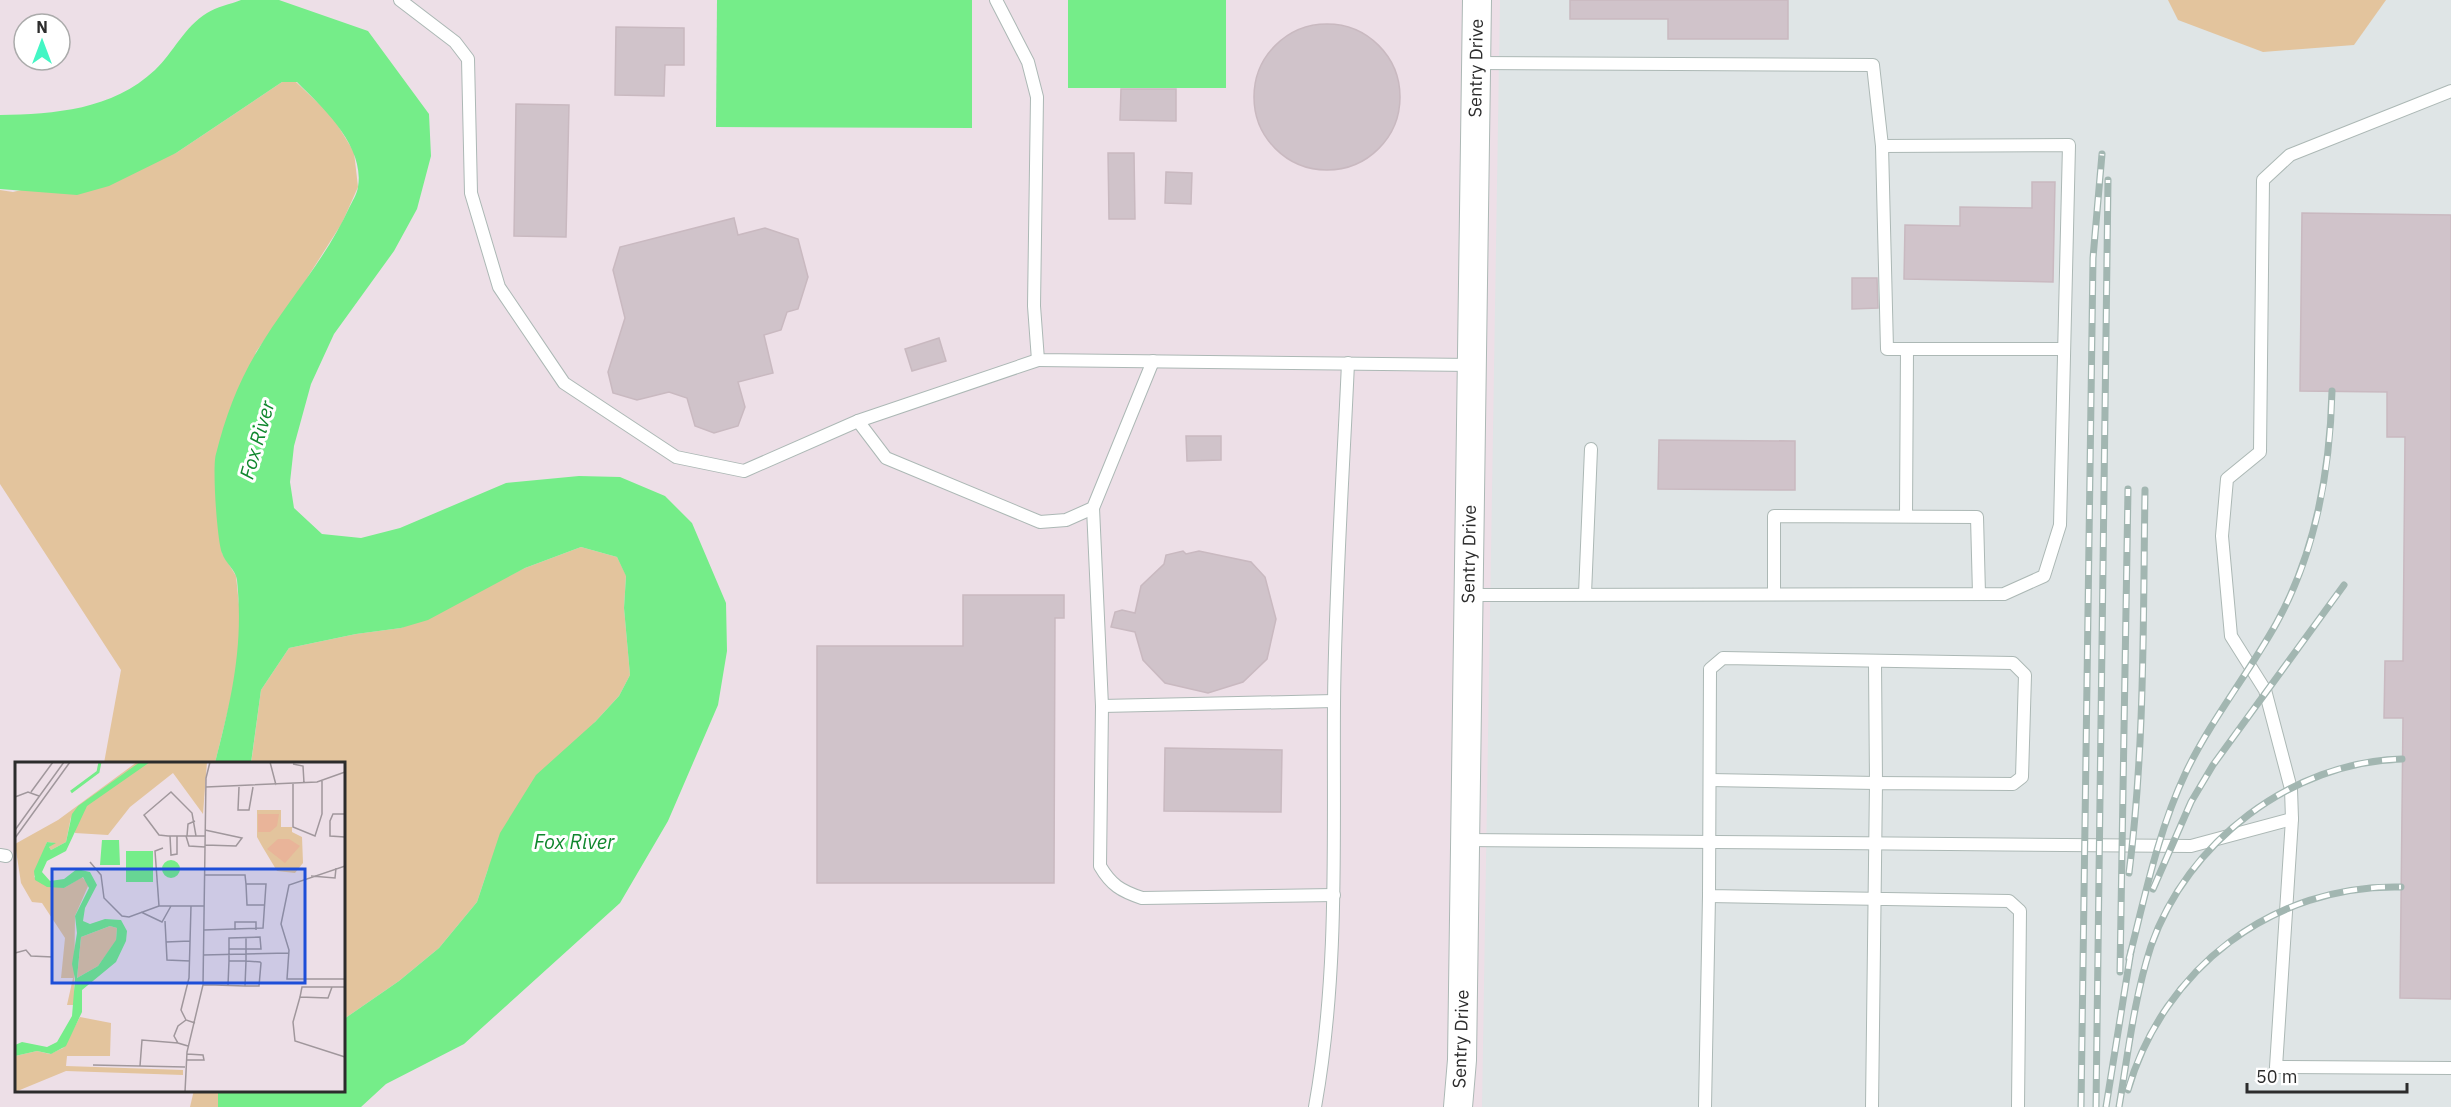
<svg xmlns="http://www.w3.org/2000/svg" width="2451" height="1107" viewBox="0 0 2451 1107" font-family="'IBM Plex Sans',sans-serif">
<style>
.industrial{fill:#dfe5e6}
.green{fill:#e3c49d}
.water{fill:#75ed89}
.building{fill:#d0c3ca;stroke:#c9b9c0;stroke-width:1.5}
.lines{fill:none;stroke-linecap:round;stroke-linejoin:round}
.service-casing{stroke:#acb8b5;stroke-width:14}
.tertiary-casing{stroke:#acb8b5;stroke-width:30}
.service{stroke:#fff;stroke-width:12}
.tertiary{stroke:#fff;stroke-width:28}
.rail-casing{stroke:#a2b6b1;stroke-width:7}
.rail{stroke:#fff;stroke-width:4.5;stroke-dasharray:14;stroke-linecap:butt}
.labels{text-anchor:middle;stroke-width:6;stroke-linejoin:round;paint-order:stroke}
.street-label{font-size:18px;fill:#2c2c2c;stroke:#fff}
.water-label{font-size:20px;font-style:italic;fill:#10872e;stroke:#fff}
.inset-river{fill:none;stroke:#75ed89;stroke-width:3}
.inset-road{fill:none;stroke:#a0979c;stroke-width:1.5}
.view{fill:#1d4ed8;fill-opacity:0.15;stroke:#1d4ed8;stroke-width:3}
.inset-edge{fill:none;stroke:#2c2c2c;stroke-width:3}
</style>
<rect width="100%" height="100%" fill="#eddfe7"/>
<polygon class="industrial" points="1500,0 2451,0 2451,1107 1482,1107"/>
<g class="green">
<polygon points="2168,0 2386,0 2354,45 2263,52 2178,20"/>
<polygon points="282,82 296,82 332,116 354,152 358,187 342,223 297,294 256,352 217,498 222,553 236,576 241,624 235,682 215,763 104,763 121,670 0,484 0,190 13,192 176,153"/>
<polygon points="581,547 617,557 626,575 624,608 630,675 619,696 595,722 488,869 477,902 439,948 399,981 344,1019 344,764 251,764 261,690 289,648 356,634 401,628 525,568"/>
<polygon points="194,1090 218,1091 218,1107 190,1107"/>
</g>
<g class="water">
<path d="M 241,0 L 279,0 L 368,31 L 429,114 L 431,156 L 417,209 L 394,251 L 334,334 L 311,384 L 294,446 L 290,482 L 294,508 L 322,534 L 361,538 L 400,528 L 506,483 L 579,476 L 620,477 L 665,496 L 692,523 L 726,603 L 727,651 L 718,705 L 668,821 L 620,903 L 464,1044 L 386,1084 L 361,1107 L 218,1107 L 218,1091 L 344,1090 L 344,1019 L 399,981 L 439,948 L 477,902 L 500,833 L 536,775 L 595,722 L 619,696 L 630,675 L 624,608 L 626,576 L 617,557 L 581,547 L 525,568 L 428,620 L 401,628 L 356,634 L 289,648 L 261,690 L 251,763 L 215,763 C 231,700 244,647 237,580 C 236,570 225,563 222,553 C 217,540 212,466 216,454 C 225,418 237,385 256,353 C 285,303 325,261 349,208 C 352,202 357,194 358,187 C 365,146 323,108 297,82 L 282,82 L 176,153 L 109,186 L 77,195 L 0,189 L 0,115 C 55,114 112,110 155,70 C 174,52 184,27 207,13 C 216,7 231,4 241,0 Z"/>
<polygon points="717,0 972,0 972,128 716,127"/>
<rect x="1068" y="0" width="158" height="88"/>
</g>
<g class="building">
<polygon points="1570,0 1788,0 1788,39 1668,39 1668,19 1570,19"/>
<circle cx="1327" cy="97" r="73"/>
<polygon points="616,27 684,28 684,65 665,65 664,96 615,95"/>
<polygon points="1121,89 1176,89 1176,121 1120,120"/>
<polygon points="516,104 569,105 566,237 514,236"/>
<polygon points="1108,153 1134,153 1135,219 1109,219"/>
<polygon points="1166,172 1192,173 1191,204 1165,203"/>
<polygon points="2032,182 2055,182 2053,282 1904,279 1905,225 1960,226 1960,207 2032,208"/>
<polygon points="2302,213 2451,215 2451,999 2400,998 2403,718 2384,718 2385,661 2403,661 2405,437 2387,437 2387,392 2300,391"/>
<polygon points="734,218 738,235 765,228 798,239 808,277 798,309 787,312 781,330 764,335 773,373 738,382 745,407 738,426 714,433 695,426 687,398 669,392 637,400 613,393 608,372 625,318 613,270 620,247"/>
<polygon points="1852,278 1877,278 1878,308 1852,309"/>
<polygon points="939,338 946,361 912,371 905,349"/>
<polygon points="1186,436 1221,436 1221,460 1187,461"/>
<polygon points="1659,440 1795,441 1795,490 1658,489"/>
<polygon points="1183,551 1186,554 1199,551 1251,562 1265,577 1276,619 1267,659 1243,682 1208,693 1165,683 1143,660 1135,632 1111,627 1115,612 1122,610 1135,613 1141,586 1164,564 1166,555"/>
<polygon points="963,595 1064,595 1064,618 1055,618 1054,883 817,883 817,646 963,646"/>
<polygon points="1165,748 1282,750 1281,812 1164,811"/>
</g>
<g class="lines">
<g class="service-casing">
<g id="service">
<polyline points="400,0 455,42 468,59 471,193 499,287 564,383 676,457 744,471 858,421 1038,360"/>
<polyline points="996,0 1028,62 1037,97 1034,306 1038,360 1472,365"/>
<polyline points="2451,91 2290,155 2263,180 2260,452 2227,479 2222,536 2231,636 2265,690 2291,789 2292,819 2276,1067 2451,1068"/>
<polyline points="1882,146 1887,349 2064,349"/>
<polyline points="858,421 886,458 1040,522 1066,520 1093,508 1153,361"/>
<path d="M 1093,508 L 1102,706 L 1100,866 C 1111,885 1121,891 1142,898 L 1334,895"/>
<polyline points="1906,516 1907,349"/>
<polyline points="1585,594 1591,449"/>
<polyline points="1774,594 1774,516 1977,517 1979,594"/>
<polyline points="1468,595 2004,594 2044,576 2060,525 2069,145 1882,146 1873,65 1476,63"/>
<polyline points="1102,706 1334,701"/>
<polyline points="1710,780 1876,783 1875,663"/>
<polyline points="1465,840 2191,846 2292,819"/>
<polyline points="0,855 6,856"/>
<path d="M 1315,1107 C 1339,974 1333,838 1334,704 C 1335,590 1343,476 1348,363"/>
<polyline points="1705,1107 1709,896"/>
<polyline points="1872,1107 1876,783 2013,784 2022,777 2025,675 2013,663 1723,658 1710,669 1709,896 2009,901 2020,911 2018,1107"/>
</g>
</g>
<g class="tertiary-casing">
<polyline id="tertiary" points="1458,1107 1462,1060 1477,0"/>
</g>
<use href="#service" class="service"/>
<use href="#tertiary" class="tertiary"/>
<g class="rail-casing">
<g id="rail">
<path d="M 2129,873 C 2145,746 2143,618 2145,490"/>
<polyline points="2153,889 2191,802 2213,765 2344,585"/>
<path d="M 2129,959 C 2145,896 2158,831 2186,772 C 2211,720 2248,674 2276,624 C 2316,552 2330,472 2332,391"/>
<polyline points="2120,972 2128,489"/>
<path d="M 2128,1090 C 2163,969 2273,884 2401,887"/>
<polyline points="2081,1107 2093,258 2102,154"/>
<polyline points="2096,1107 2108,180"/>
<polyline points="2106,1107 2131,951"/>
<path d="M 2119,1107 C 2128,1054 2134,998 2151,946 C 2187,842 2292,762 2402,759"/>
</g>
</g>
<use href="#rail" class="rail"/>
</g>
<g class="labels">
<g class="street-label">
<text transform="translate(1476 68) rotate(-89)" y="6">Sentry Drive</text>
<text transform="translate(1469 554) rotate(-89)" y="6">Sentry Drive</text>
<text transform="translate(1461 1039) rotate(-88)" y="6">Sentry Drive</text>
</g>
<g class="water-label">
<text transform="translate(257 440) rotate(-74)" y="7">Fox River</text>
<text x="574" y="849">Fox River</text>
</g>
</g>
<g transform="translate(15 762)">
<rect width="330" height="330" fill="#eddfe7"/>
<path d="M 122,0 L 192,0 L 188,52 L 158,11 L 115,45 L 93,73 L 60,71 L 56,55 L 51,80 L 36,88 L 34,85 L 39,81 L 32,80 L 19,115 L 49,126 L 67,115 L 74,122 L 60,154 L 59,243 L 52,243 L 58,216 L 46,216 L 50,176 L 27,141 L 17,140 L 6,121 L 0,82 L 43,58 ZM 242,48 L 266,48 L 266,65 L 277,65 L 277,70 L 287,75 L 288,101 L 280,111 L 262,109 L 247,84 L 242,75 ZM 95,164 L 102,166 L 101,179 L 83,204 L 62,216 L 66,175 ZM 65,255 L 96,261 L 95,294 L 52,294 L 51,304 L 168,308 L 168,313 L 51,309 L 0,330 L 0,294 L 22,289 L 35,292 L 48,286 Z" fill="#e3c49d"/>
<path d="M 243,52 L 264,52 L 262,64 L 255,70 L 243,70 ZM 263,77 L 274,77 L 285,84 L 270,101 L 252,87 Z" fill="#e9b499"/>
<path d="M 125,0 L 135,0 L 72,44 L 51,89 L 32,99 L 27,110 L 35,119 L 49,117 L 62,107 L 75,110 L 82,123 L 70,146 L 68,159 L 75,162 L 90,157 L 106,158 L 112,169 L 111,179 L 101,200 L 67,228 L 67,250 L 51,284 L 36,292 L 22,289 L 0,294 L 0,283 L 7,280 L 32,285 L 42,280 L 57,254 L 60,217 L 57,202 L 62,171 L 60,154 L 74,126 L 68,115 L 49,126 L 32,125 L 20,118 L 19,109 L 32,80 L 41,81 L 34,85 L 36,88 L 51,80 L 57,52 L 63,44 ZM 95,164 L 102,166 L 101,178 L 83,204 L 62,216 L 66,175 ZM 87,78 L 104,78 L 105,103 L 85,103 ZM 111,89 L 138,89 L 138,120 L 111,120 ZM147 107a9 9 0 1 1 18 0a9 9 0 1 1-18 0Z" fill="#75ed89" fill-rule="evenodd"/>
<path class="inset-river" d="M 56,30 L 83,10 L 85,0"/>
<path class="inset-road" d="M 255,0 L 261,23M 278,2 L 288,4 L 289,21M 278,22 L 278,65 L 300,74 L 307,52 L 307,19M 191,25 L 302,20 L 330,10M 224,25 L 223,48 L 234,48 L 238,25M 16,30 L 38,0M 0,35 L 13,30 L 24,34M 330,52 L 318,52 L 315,59 L 315,74 L 330,75M 0,68 L 49,0M 155,74 L 156,93 L 162,92 L 162,74M 171,74 L 174,84 L 190,85M 172,74 L 173,62 L 180,59M 181,74 L 177,51 L 156,30 L 129,53 L 144,73 L 153,74 L 190,74M 0,76 L 55,0M 190,83 L 221,84 L 227,76 L 190,68M 148,86 L 140,89 L 144,144 L 189,144M 75,100 L 86,113 L 89,136 L 107,154 L 114,155 L 144,144M 296,114 L 320,116 L 321,106M 330,114 L 330,104 L 274,123 L 266,162 L 274,188 L 272,217 L 330,217M 231,122 L 232,143 L 250,143M 176,144 L 174,216 L 166,248 L 171,258 L 180,261M 126,150 L 147,160 L 156,144M 150,159 L 152,198 L 175,199M 189,168 L 248,166 L 251,122 L 231,122 L 230,113 L 190,113M 220,168 L 220,160 L 241,160 L 241,168M 151,180 L 175,179M 214,187 L 231,187 L 231,175M 0,191 L 11,188 L 16,194 L 38,195M 188,193 L 274,191M 188,223 L 200,223 L 230,224 L 244,224 L 246,201 L 245,200 L 231,199 L 214,199 L 214,176 L 245,175 L 246,187 L 231,187 L 231,199 L 230,224M 213,223 L 214,199M 317,225 L 313,236 L 285,235 L 287,225 L 330,225M 285,235 L 278,260 L 280,279 L 330,295M 171,258 L 163,264 L 159,274 L 163,281 L 173,284M 171,298 L 189,298 L 188,293 L 172,292M 78,303 L 170,305M 125,304 L 127,278 L 163,281M 170,330 L 172,290 L 188,223 L 191,16 L 195,0"/>
<path class="view" d="M 37,107 L 290,107 L 290,221 L 37,221 Z"/>
<rect width="330" height="330" class="inset-edge"/>
</g>
<g transform="translate(42 42)"><circle r="28" fill="#ffffff" stroke="#ababab" stroke-width="1.5"/>
<path d="M0-4.5L10 22L0 15L-10 22Z" fill="#43f6c4"/>
<text y="-9" font-size="16" font-weight="bold" text-anchor="middle" fill="#2c2c2c">N</text>
</g>
<path d="M2247 1083v9h160v-9" fill="none" stroke="#2c2c2c" stroke-width="3"/>
<text x="2256" y="1083" font-size="18" fill="#2c2c2c" stroke="#ffffff" stroke-width="4.5" paint-order="stroke">50 m</text>
</svg>
